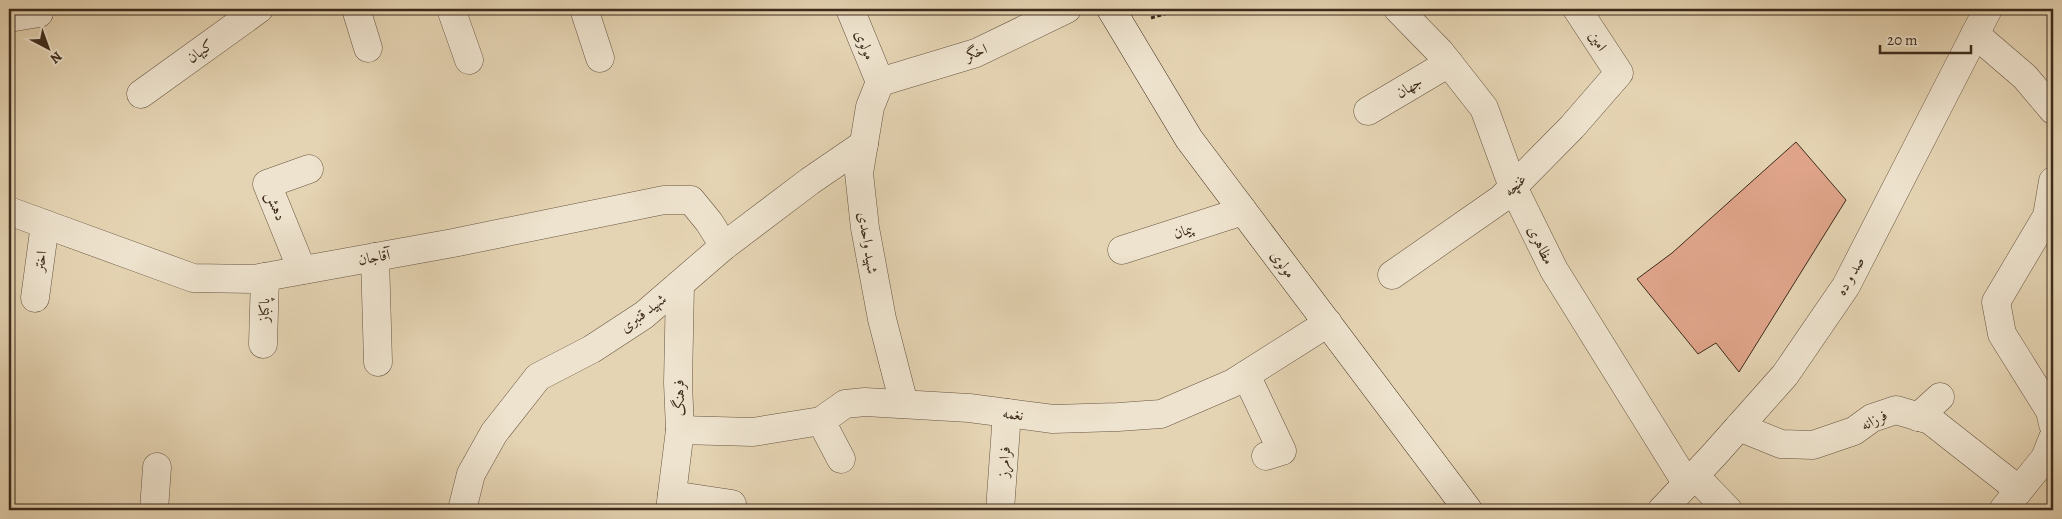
<svg xmlns="http://www.w3.org/2000/svg" width="2062" height="519" viewBox="0 0 2062 519" font-family="Alegreya,Amiri,serif">
<style>
.building{fill:#e0a58b;stroke:#3d2b1b}
.lines{fill:none;stroke-linecap:round;stroke-linejoin:round}
.minor-casing{stroke:#675541;stroke-width:29}
.secondary-casing{stroke:#3d2b1b;stroke-width:29}
.path{stroke:#3d2b1b;stroke-width:3;stroke-dasharray:4 2.5;stroke-linecap:butt}
.minor{stroke:#eee3ce;stroke-width:28}
.secondary{stroke:#eee3ce;stroke-width:28}
.labels{text-anchor:middle;stroke-width:5;stroke-linejoin:round;paint-order:stroke}
.street-label{font-size:15px;fill:#3d2b1b;stroke:#eee3ce}
</style>
<rect width="100%" height="100%" fill="#e5d4b3"/>
<filter id="stains"><feTurbulence type="fractalNoise" baseFrequency=".004" numOctaves="4"/><feColorMatrix values="0 0 0 0 .2 0 0 0 0 .09 0 0 0 0 .02 0 0 0 .5 -.17"/></filter>
<radialGradient id="worn" r=".72"><stop offset=".6" stop-color="#630" stop-opacity="0"/><stop offset="1" stop-color="#630" stop-opacity=".3"/></radialGradient>
<polygon class="building" points="1796,142 1846,200 1739,372 1716,343 1698,354 1637,279 1672,253"/>
<g class="lines">
<g class="minor-casing">
<g id="minor">
<polyline points="356,9 368,48"/>
<polyline points="451,9 469,60"/>
<polyline points="584,9 600,58"/>
<polyline points="850,9 880,82"/>
<polyline points="1398,9 1440,52 1484,108 1513,187 1554,270 1687,484"/>
<polyline points="9,18 39,13"/>
<polyline points="1975,34 2025,77 2053,110"/>
<polyline points="880,82 870,107 859,173 865,228 882,319 904,404"/>
<polyline points="880,82 976,53 1067,9"/>
<polyline points="141,94 259,9"/>
<polyline points="1368,111 1449,63"/>
<polyline points="2053,181 2047,216 1996,302 2002,334 2050,411 2053,424"/>
<polyline points="9,211 193,278 254,279 265,277 453,243 664,200 691,200 709,222 724,246"/>
<polyline points="1122,250 1243,211"/>
<polyline points="375,257 378,362"/>
<polyline points="302,270 267,184 309,169"/>
<polyline points="1392,275 1501,199 1572,127 1619,73 1577,9"/>
<polyline points="35,298 45,224"/>
<polyline points="263,344 265,277"/>
<polyline points="1246,375 1282,451 1266,456"/>
<polyline points="1918,417 1940,397"/>
<polyline points="821,421 841,459"/>
<polyline points="1739,427 1781,444 1813,445 1854,431 1872,418 1896,410 1930,420 2019,490"/>
<polyline points="680,430 753,432 821,421 845,404 865,402 969,408 1053,419 1118,417 1161,414 1233,383 1328,323"/>
<polyline points="1695,476 1728,510"/>
<polyline points="672,495 732,504"/>
<polyline points="154,510 157,467"/>
<polyline points="462,510 471,474 494,433 538,377 592,349 644,315 724,246 810,181 864,144"/>
<polyline points="670,510 680,430 678,383 680,285"/>
<polyline points="1000,510 1007,413"/>
<polyline points="1662,510 1713,456 1785,375 1846,286 1988,9"/>
<polyline points="2003,510 2045,458 2053,438"/>
</g>
</g>
<g class="secondary-casing">
<polyline id="secondary" points="1111,9 1189,139 1468,510"/>
</g>
<polyline class="path" points="1151,18 1181,9"/>
<use href="#minor" class="minor"/>
<use href="#secondary" class="secondary"/>
</g>
<g class="labels">
<g class="street-label">
<text transform="translate(1598 41) rotate(57)" y="5">امین</text>
<text transform="translate(865 45) rotate(68)" y="5">مولوی</text>
<text transform="translate(200 51) rotate(-36)" y="5">کیهان</text>
<text transform="translate(976 52) rotate(-21)" y="5">اخگر</text>
<text transform="translate(1409 87) rotate(-31)" y="5">جهان</text>
<text transform="translate(1515 185) rotate(-45)" y="5">غنچه</text>
<text transform="translate(276 206) rotate(68)" y="5">دهش</text>
<text transform="translate(1183 231) rotate(-18)" y="5">پیمان</text>
<text transform="translate(868 243) rotate(81)" y="5">شهید واحدی</text>
<text transform="translate(1541 245) rotate(64)" y="5">مظاهری</text>
<text transform="translate(374 257) rotate(-10)" y="5">آقاجان</text>
<text transform="translate(40 261) rotate(-82)" y="5">اختر</text>
<text transform="translate(1283 264) rotate(53)" y="5">مولوی</text>
<text transform="translate(1850 276) rotate(-60)" y="5">صد و ده</text>
<text transform="translate(264 310) rotate(-88)" y="5">پاکباز</text>
<text transform="translate(643 313) rotate(-37)" y="5">شهید قنبری</text>
<text transform="translate(679 398) rotate(-92)" y="5">فرهنگ</text>
<text transform="translate(1013 414) rotate(7)" y="5">نغمه</text>
<text transform="translate(1874 420) rotate(-27)" y="5">فرزانه</text>
<text transform="translate(1004 462) rotate(-86)" y="5">فرامرز</text>
</g>
</g>
<rect width="2062" height="519" fill="none" stroke="#e5d4b3" stroke-width="30"/>
<rect x="10" y="10" width="2042" height="499" fill="none" stroke="#3d2b1b" stroke-width="2.5"/>
<rect x="15" y="15" width="2032" height="489" fill="none" stroke="#3d2b1b"/>
<g transform="translate(48 48) rotate(139)" stroke="#eee3ce" stroke-width="4" paint-order="stroke">
<path d="M0-4L9 19L0 12L-9 19Z" fill="#3d2b1b"/>
<text y="-8" font-size="14" font-weight="bold" text-anchor="middle" fill="#3d2b1b">N</text>
</g>
<path d="M1880 45v8h91v-8" fill="none" stroke="#3d2b1b" stroke-width="2.5"/>
<text x="1887" y="45" font-size="15" fill="#3d2b1b" stroke="#eee3ce" stroke-width="4" paint-order="stroke">20 m</text>
<rect width="100%" height="100%" filter="url(#stains)"/>
<rect width="100%" height="100%" fill="url(#worn)"/>
</svg>
